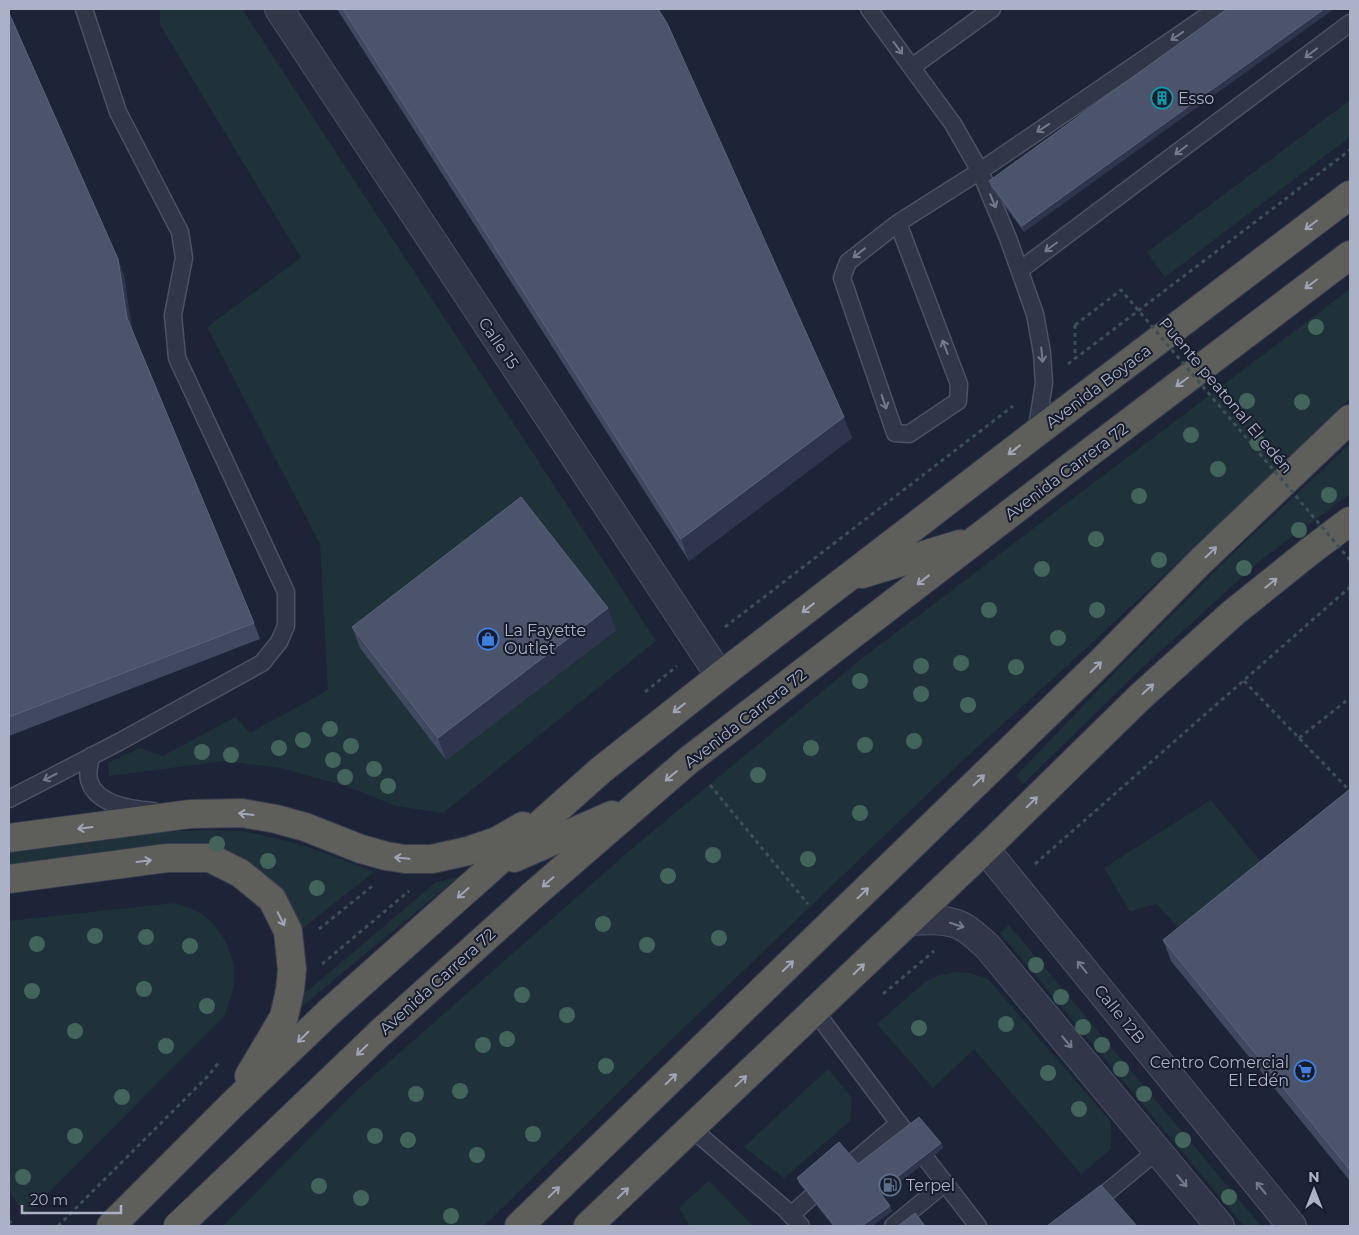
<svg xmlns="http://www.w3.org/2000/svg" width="1359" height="1235" viewBox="0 0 1359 1235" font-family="Montserrat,sans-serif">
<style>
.green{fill:#1f3239}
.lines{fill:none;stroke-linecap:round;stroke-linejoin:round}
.service-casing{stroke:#4c5164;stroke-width:19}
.minor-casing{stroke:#4c5164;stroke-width:30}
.tertiary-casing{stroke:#4c5164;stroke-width:30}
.trunk-casing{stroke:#393e50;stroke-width:30}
.path{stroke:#3d4f57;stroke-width:3;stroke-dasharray:4 4;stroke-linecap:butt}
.service{stroke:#313749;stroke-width:16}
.minor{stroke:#313749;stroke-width:28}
.tertiary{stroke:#313749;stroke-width:28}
.trunk{stroke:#5e5e5b;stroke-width:28}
.path-bridge{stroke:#3d4f57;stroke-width:3;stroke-dasharray:4 4;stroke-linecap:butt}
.tree{fill:#42645b}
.wall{fill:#414961}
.shaded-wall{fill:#2e354c}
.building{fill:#4c546c;stroke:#5b637a}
.oneway{stroke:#747a8e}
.oneway2{stroke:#9fa5b6}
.labels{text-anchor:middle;stroke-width:4;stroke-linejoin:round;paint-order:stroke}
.poi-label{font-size:16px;fill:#abb1c6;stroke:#171c2d;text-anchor:start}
.street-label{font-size:16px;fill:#abb1c6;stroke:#171c2d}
</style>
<rect width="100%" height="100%" fill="#1d2438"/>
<g class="green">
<polygon points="160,9 242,9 656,641 443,813 396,806 346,786 281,768 224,761 109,776 108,763 139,748 163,756 235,717 250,733 328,690 320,544 207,327 301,258 160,25"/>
<polygon points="1350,100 1350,137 1165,277 1147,252"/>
<polygon points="1350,289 1350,398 1282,466 1069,664 961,762 669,1042 484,1226 223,1226 356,1091 634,847 865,656"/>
<polygon points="1350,444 1350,494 1261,560 1142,668 1023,784 1016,776 1123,664 1223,563"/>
<polygon points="1211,800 1274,878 1192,943 1157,904 1130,911 1104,868"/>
<polygon points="202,830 243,831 279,839 317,850 374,872 303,928 282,896 255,870 9,866 9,853 162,832"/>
<polygon points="457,877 457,878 300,1008 305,993 435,883"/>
<path d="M 175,903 C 180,905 185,906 190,908 C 217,919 237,952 234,981 C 233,993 229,1003 225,1015 L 25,1216 L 9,1190 L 9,921 Z"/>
<polygon points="1009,925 1261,1226 1244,1226 1000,933"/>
<polygon points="957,972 971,973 988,979 1111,1122 1111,1149 1081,1174 974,1049 933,1088 877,1024 925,982 940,975"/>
<polygon points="828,1069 852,1098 850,1121 784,1178 744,1147"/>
<polygon points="709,1181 751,1224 753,1226 690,1226 679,1208"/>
</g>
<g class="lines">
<g class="service-casing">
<g id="service">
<polyline points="869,9 953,124 980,171 1008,238 1035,314 1042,353 1044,383 1036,433"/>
<polyline points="912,67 992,9"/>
<polyline points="898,223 959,384 958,401 909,434 895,433 842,278 848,262 898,223 980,171 1217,9"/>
<polyline points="1020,270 1350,23"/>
<path d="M 91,756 C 90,763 87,772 89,780 C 96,805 131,809 153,811"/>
<polyline points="9,799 119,742 262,663 279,642 286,626 286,592 177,358 173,315 184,258 180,232 118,112 84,9"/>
<polyline points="815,1011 907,1134"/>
<polyline points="691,1128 784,1208 801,1226"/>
<polyline points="927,1160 978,1226"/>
<polyline points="853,1162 899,1123"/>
<polyline points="791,1215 810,1198"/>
<polyline points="893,1226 945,1183"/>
<polyline points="1066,1226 1157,1151"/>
</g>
</g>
<g class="minor-casing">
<polyline id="minor" points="279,9 720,676"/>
</g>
<g class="tertiary-casing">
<g id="tertiary">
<polyline points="985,849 1292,1226"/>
<path d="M 909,921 C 927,920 949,918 965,928 C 973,933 980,940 987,946 L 1220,1226"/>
</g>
</g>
<g class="trunk-casing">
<g id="trunk">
<polyline points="862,574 960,544"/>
<polyline points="9,838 190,814 242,813 276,819 305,827 361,849 386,856 405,859 432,859 468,851 497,841 523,826"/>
<polyline points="514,858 612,815"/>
<polyline points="9,879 167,858 210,858 240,873 272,899 288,931 292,970 290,990 284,1017 249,1076"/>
<polyline points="111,1226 233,1104 328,1013 601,770 720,676 1036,433 1350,195"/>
<polyline points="178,1226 279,1130 380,1033 533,895 689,760 1073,465 1350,255"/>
<polyline points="519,1226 1102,661 1201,561 1350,419"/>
<polyline points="588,1226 985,849 1140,697 1233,613 1309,552 1350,521"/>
</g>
</g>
<g class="path">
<polyline points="1075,325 1075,359"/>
<polyline points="1068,364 1350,150"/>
<polyline points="725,627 1013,406"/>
<polyline points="1244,681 1350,791"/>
<polyline points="645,692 677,666"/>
<polyline points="1299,738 1350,698"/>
<polyline points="710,785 808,904"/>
<polyline points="1035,864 1350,587"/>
<polyline points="319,929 375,884"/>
<polyline points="322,964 409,891"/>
<polyline points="883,994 934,951"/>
<polyline points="9,1220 13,1226"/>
<polyline points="58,1226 208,1076 220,1061"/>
</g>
<use href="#service" class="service"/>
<use href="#minor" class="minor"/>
<use href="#tertiary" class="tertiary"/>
<use href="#trunk" class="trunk"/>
<polyline class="path-bridge" points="1075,325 1121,290 1350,560"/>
</g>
<g class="tree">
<circle cx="1316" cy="327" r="8"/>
<circle cx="1247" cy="401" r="8"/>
<circle cx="1302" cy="402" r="8"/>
<circle cx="1191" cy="435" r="8"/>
<circle cx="1258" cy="443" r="8"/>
<circle cx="1218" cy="469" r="8"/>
<circle cx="1329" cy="495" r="8"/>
<circle cx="1139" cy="496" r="8"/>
<circle cx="1299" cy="530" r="8"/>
<circle cx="1096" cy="539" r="8"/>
<circle cx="1159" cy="560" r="8"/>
<circle cx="1244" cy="568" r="8"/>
<circle cx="1042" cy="569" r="8"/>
<circle cx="989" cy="610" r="8"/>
<circle cx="1097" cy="610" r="8"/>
<circle cx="1058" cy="638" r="8"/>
<circle cx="961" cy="663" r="8"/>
<circle cx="921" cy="666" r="8"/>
<circle cx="1016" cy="667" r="8"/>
<circle cx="860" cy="681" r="8"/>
<circle cx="921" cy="694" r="8"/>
<circle cx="968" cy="705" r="8"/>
<circle cx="330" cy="729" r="8"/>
<circle cx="303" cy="740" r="8"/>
<circle cx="914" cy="741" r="8"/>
<circle cx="865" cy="745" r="8"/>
<circle cx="351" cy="746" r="8"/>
<circle cx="279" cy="748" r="8"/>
<circle cx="811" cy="748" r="8"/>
<circle cx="202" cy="752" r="8"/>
<circle cx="231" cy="755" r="8"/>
<circle cx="333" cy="760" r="8"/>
<circle cx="374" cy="769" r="8"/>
<circle cx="758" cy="775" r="8"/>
<circle cx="345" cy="777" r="8"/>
<circle cx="388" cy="786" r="8"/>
<circle cx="860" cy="813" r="8"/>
<circle cx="217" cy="844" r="8"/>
<circle cx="713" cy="855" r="8"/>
<circle cx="808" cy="859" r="8"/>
<circle cx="268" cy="861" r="8"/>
<circle cx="668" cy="876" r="8"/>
<circle cx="317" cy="888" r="8"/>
<circle cx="603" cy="924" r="8"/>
<circle cx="95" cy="936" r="8"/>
<circle cx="146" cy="937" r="8"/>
<circle cx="719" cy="938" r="8"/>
<circle cx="37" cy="944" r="8"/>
<circle cx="647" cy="945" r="8"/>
<circle cx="190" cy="946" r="8"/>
<circle cx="1036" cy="965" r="8"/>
<circle cx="144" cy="989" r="8"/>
<circle cx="32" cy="991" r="8"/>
<circle cx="522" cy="995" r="8"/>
<circle cx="1061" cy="997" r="8"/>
<circle cx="207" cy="1006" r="8"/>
<circle cx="567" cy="1015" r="8"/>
<circle cx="1006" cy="1024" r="8"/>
<circle cx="1083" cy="1027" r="8"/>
<circle cx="919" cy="1028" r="8"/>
<circle cx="75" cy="1031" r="8"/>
<circle cx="507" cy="1039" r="8"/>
<circle cx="483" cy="1045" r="8"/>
<circle cx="1102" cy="1045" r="8"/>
<circle cx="166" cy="1046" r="8"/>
<circle cx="606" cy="1066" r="8"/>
<circle cx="1121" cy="1069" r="8"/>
<circle cx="1048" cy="1073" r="8"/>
<circle cx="460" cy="1091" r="8"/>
<circle cx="416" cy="1094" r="8"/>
<circle cx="1144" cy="1094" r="8"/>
<circle cx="122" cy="1097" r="8"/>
<circle cx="1079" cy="1109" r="8"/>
<circle cx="533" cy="1134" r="8"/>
<circle cx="75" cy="1136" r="8"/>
<circle cx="375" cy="1136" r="8"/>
<circle cx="408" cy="1140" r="8"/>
<circle cx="1183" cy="1140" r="8"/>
<circle cx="477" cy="1155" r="8"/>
<circle cx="23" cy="1177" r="8"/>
<circle cx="319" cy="1186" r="8"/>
<circle cx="1229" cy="1197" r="8"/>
<circle cx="361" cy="1198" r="8"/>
<circle cx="451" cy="1216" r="8"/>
</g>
<g class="wall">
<polygon points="337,9 658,9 852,438 689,561"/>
<polygon points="1227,9 1024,232 991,187 989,181"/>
<polygon points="9,13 118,259 124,276 132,331 254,623 260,639 9,736"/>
<polygon points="352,627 616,630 446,760 360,648"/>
<polygon points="1350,789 1350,1181 1171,961 1163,940"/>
<polygon points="941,1143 943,1148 882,1196 890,1206 892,1211 872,1226 833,1226 799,1183 797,1178 858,1164"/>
</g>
<g class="shaded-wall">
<polygon points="1324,9 1334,9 1024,232 1022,226"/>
<polygon points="118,259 124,276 133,334 127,318"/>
<polygon points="844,417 852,438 689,561 681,539"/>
<polygon points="608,608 616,630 446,760 438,738"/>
<polygon points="941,1143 943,1148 881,1197 879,1191"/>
<polygon points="890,1206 892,1211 872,1226 862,1226"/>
</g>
<g class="building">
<polygon points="343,9 658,9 667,23 844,417 681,539"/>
<polygon points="1227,9 1324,9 1022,226 989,181"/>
<polygon points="9,13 118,259 127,318 254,623 9,717"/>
<polygon points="521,497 608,608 438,738 352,627"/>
<polygon points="1350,789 1350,1170 1163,940"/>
<polygon points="919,1117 941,1143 879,1191 890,1206 862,1226 835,1226 797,1178 839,1142 858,1164"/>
<polygon points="1101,1185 1137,1226 1047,1226"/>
<polygon points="915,1213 925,1226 898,1226"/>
</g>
<defs><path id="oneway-shaft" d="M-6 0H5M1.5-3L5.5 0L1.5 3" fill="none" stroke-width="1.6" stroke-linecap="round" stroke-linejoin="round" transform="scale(1.25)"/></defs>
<g class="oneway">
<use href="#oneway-shaft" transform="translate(1177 36) rotate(146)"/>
<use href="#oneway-shaft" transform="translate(898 48) rotate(54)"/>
<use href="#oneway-shaft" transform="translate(1311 53) rotate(143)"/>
<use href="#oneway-shaft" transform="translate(1043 128) rotate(146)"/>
<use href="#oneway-shaft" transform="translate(1181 150) rotate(143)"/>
<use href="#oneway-shaft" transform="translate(993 201) rotate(67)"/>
<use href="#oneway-shaft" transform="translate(1051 247) rotate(143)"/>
<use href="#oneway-shaft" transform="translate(859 253) rotate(142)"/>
<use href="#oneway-shaft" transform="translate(945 347) rotate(-111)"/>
<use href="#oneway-shaft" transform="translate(1042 355) rotate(84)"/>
<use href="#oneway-shaft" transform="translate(884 402) rotate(71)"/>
<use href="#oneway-shaft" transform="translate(50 777) rotate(153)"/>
<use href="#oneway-shaft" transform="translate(957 925) rotate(18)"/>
<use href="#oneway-shaft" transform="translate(1082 967) rotate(-129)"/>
<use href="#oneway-shaft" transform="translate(1067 1042) rotate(50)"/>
<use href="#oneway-shaft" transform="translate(1182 1181) rotate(50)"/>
<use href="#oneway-shaft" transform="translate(1261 1188) rotate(-129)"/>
</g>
<g class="oneway2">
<use href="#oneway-shaft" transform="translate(1311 225) rotate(143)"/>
<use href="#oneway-shaft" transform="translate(1311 284) rotate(143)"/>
<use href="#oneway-shaft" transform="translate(1182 382) rotate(143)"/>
<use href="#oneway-shaft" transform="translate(1014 450) rotate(142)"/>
<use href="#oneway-shaft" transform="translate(1211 552) rotate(-44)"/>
<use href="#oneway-shaft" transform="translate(923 580) rotate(142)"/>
<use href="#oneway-shaft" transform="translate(1271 583) rotate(-39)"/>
<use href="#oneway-shaft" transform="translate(808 608) rotate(142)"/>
<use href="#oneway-shaft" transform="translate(1096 667) rotate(-44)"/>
<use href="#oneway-shaft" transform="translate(1148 689) rotate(-42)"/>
<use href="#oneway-shaft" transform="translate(679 708) rotate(142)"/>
<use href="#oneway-shaft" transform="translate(671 776) rotate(140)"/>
<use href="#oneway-shaft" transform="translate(979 780) rotate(-44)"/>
<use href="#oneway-shaft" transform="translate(1032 802) rotate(-45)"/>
<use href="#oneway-shaft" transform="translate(246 814) rotate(-173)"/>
<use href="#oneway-shaft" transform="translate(85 828) rotate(173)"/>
<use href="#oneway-shaft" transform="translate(402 858) rotate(-175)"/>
<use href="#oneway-shaft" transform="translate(144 861) rotate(-7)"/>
<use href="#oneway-shaft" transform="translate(548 882) rotate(139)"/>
<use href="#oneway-shaft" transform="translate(463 893) rotate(139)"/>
<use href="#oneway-shaft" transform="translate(863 893) rotate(-44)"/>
<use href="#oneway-shaft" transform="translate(281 919) rotate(63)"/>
<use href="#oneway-shaft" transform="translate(788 966) rotate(-44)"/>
<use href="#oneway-shaft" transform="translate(859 969) rotate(-44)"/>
<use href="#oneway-shaft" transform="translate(303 1037) rotate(136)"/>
<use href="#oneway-shaft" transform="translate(362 1050) rotate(136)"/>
<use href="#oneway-shaft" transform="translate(671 1079) rotate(-44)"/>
<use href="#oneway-shaft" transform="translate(741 1081) rotate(-43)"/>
<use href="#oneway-shaft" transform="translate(554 1192) rotate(-44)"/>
<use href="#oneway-shaft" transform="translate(623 1193) rotate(-44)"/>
</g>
<defs>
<g id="building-ring" transform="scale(1.125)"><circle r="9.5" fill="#171c2d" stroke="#0f9aa8" stroke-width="1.5"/><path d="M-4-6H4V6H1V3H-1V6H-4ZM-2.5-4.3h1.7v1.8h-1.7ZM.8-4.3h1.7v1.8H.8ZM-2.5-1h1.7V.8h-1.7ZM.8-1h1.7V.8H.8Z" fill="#0f9aa8"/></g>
<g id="shop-ring" transform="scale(1.125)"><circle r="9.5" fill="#171c2d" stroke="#3f7fe0" stroke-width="1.5"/><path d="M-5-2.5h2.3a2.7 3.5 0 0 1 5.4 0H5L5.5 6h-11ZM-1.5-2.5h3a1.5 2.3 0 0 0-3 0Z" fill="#3f7fe0"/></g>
<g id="supermarket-ring" transform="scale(1.125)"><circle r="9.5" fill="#171c2d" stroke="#3f7fe0" stroke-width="1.5"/><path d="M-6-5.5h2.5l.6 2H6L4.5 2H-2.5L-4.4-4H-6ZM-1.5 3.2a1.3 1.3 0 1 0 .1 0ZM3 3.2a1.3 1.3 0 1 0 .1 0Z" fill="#3f7fe0"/></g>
<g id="fuel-ring" transform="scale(1.125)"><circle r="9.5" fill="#171c2d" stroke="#5c6f8a" stroke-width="1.5"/><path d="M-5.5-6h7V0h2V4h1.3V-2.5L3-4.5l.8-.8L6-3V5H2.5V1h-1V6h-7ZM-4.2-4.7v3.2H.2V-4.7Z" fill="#5c6f8a"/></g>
</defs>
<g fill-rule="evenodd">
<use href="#building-ring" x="1162" y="98"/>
<use href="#shop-ring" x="488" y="639"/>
<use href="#supermarket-ring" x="1305" y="1071"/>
<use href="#fuel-ring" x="890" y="1185"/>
</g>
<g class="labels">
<g class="poi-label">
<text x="1178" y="104">Esso</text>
<text x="504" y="636">La Fayette<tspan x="504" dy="18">Outlet</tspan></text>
<text x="1289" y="1068" text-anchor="end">Centro Comercial<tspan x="1289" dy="18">El Edén</tspan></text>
<text x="906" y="1191">Terpel</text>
</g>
<g class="street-label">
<text transform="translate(499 343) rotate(56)" y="6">Calle 15</text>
<text transform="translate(1098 386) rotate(-37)" y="6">Avenida Boyaca</text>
<text transform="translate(1226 395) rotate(50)" y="6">Puente peatonal El edén</text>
<text transform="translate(1066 471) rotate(-37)" y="6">Avenida Carrera 72</text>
<text transform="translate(745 718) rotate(-38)" y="6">Avenida Carrera 72</text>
<text transform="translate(437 981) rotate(-42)" y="6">Avenida Carrera 72</text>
<text transform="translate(1120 1014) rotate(51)" y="6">Calle 12B</text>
</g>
</g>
<rect width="1359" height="1235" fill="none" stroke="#abb1c6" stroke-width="20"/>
<g transform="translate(1314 1190)" stroke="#171c2d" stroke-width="4" paint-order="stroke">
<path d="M0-4L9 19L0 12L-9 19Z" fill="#abb1c6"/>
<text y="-8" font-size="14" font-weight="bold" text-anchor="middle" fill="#abb1c6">N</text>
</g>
<path d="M22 1205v8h99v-8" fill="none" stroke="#abb1c6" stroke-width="2.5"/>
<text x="30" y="1205" font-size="15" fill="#abb1c6" stroke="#171c2d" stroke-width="4" paint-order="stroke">20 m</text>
</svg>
